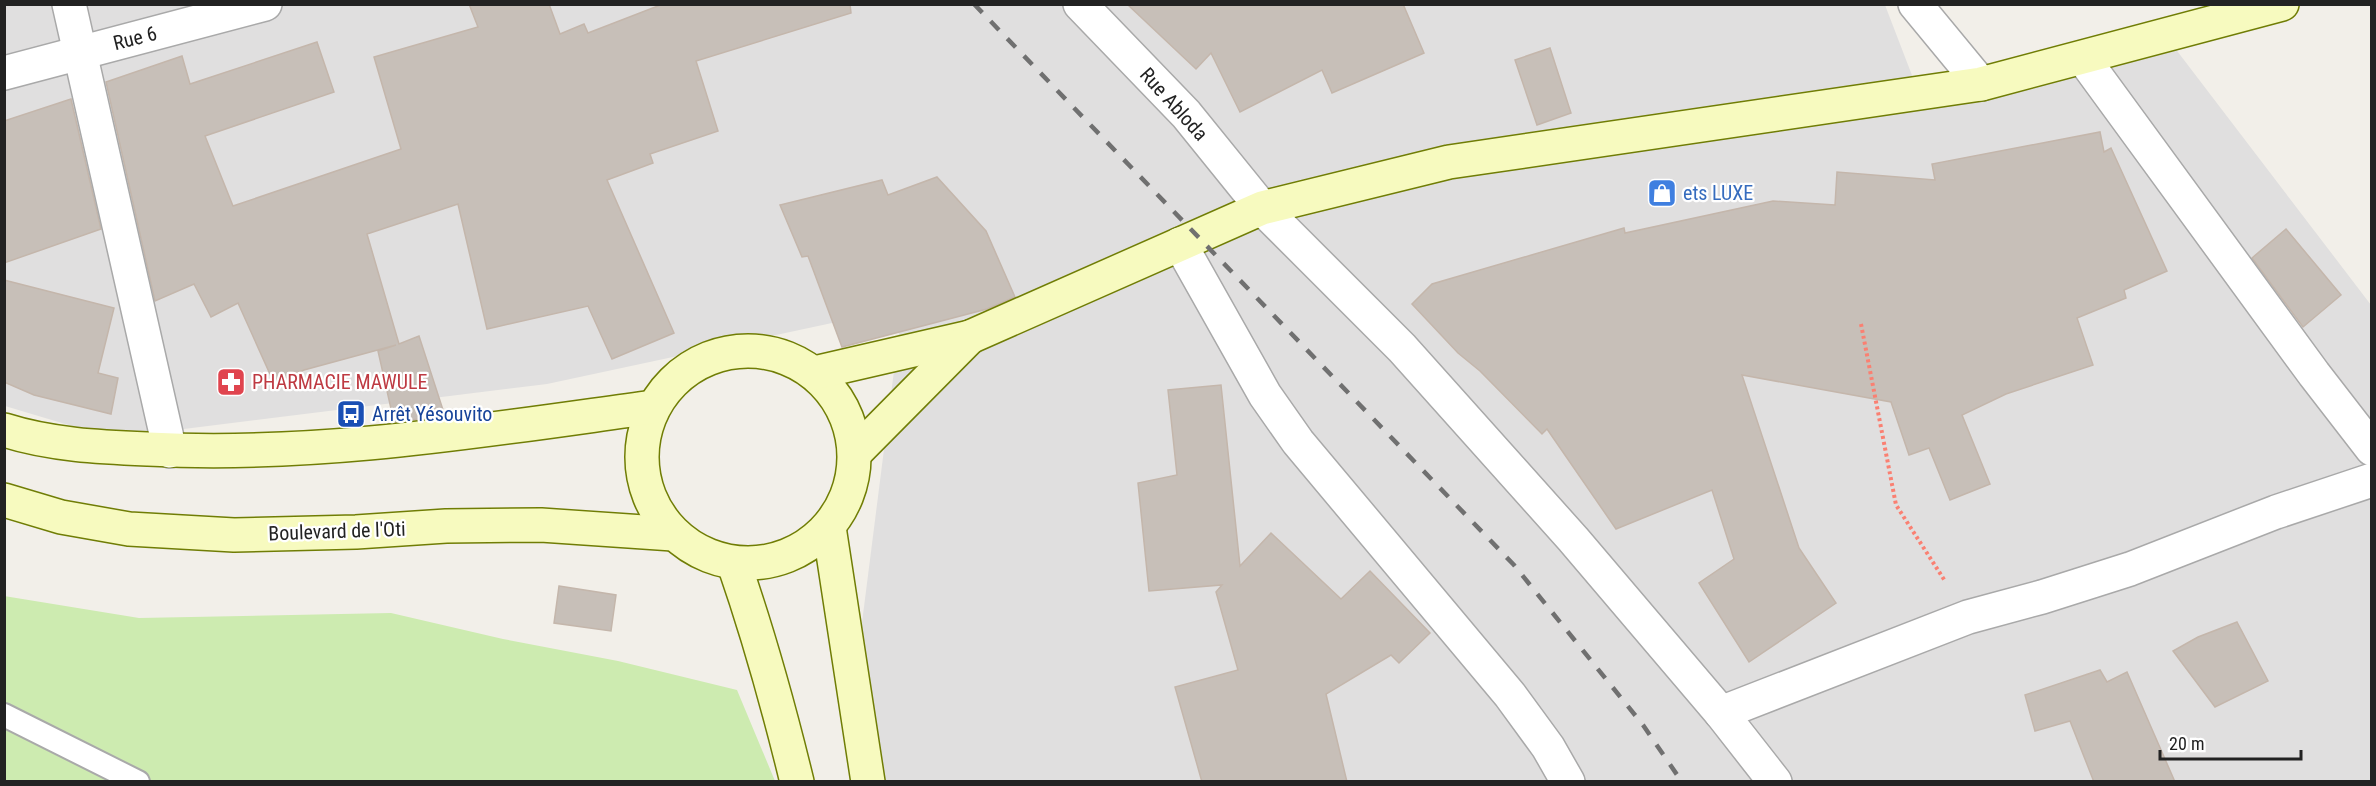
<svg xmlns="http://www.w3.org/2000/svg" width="2376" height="786" viewBox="0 0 2376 786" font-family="'Roboto Condensed',sans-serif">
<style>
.residential{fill:#e0dfdf}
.grass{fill:#cdebb0}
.building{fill:#c7bfb8;stroke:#c4b6ab;stroke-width:1.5}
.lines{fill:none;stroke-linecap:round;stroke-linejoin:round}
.service-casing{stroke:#a9a9a9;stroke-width:26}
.minor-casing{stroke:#a9a9a9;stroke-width:36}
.secondary-casing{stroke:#707d05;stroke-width:36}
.path{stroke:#fa8072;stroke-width:4;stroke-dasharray:3 3;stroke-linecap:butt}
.service{stroke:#fff;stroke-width:22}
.minor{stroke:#fff;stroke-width:33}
.secondary{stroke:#f7fabf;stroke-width:33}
.rail{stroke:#707070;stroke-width:4.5;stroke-dasharray:12 12;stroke-linecap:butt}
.labels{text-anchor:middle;stroke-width:4.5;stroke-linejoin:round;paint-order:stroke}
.street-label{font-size:20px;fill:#222;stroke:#fff}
.shop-label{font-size:20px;fill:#366cbe;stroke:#fff;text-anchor:start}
.health-label{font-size:20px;fill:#be3a42;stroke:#fff;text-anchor:start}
.transit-label{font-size:20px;fill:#164399;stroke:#fff;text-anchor:start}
</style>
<rect width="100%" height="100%" fill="#f2efe9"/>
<polygon class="residential" points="4,5 1885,5 1923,104 2155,22 2371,305 2371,781 879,781 851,709 902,308 547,384 112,438 5,406"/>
<polygon class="grass" points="4,596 139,618 391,613 503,639 618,661 737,690 775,781 5,781"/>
<g class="building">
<polygon points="469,4 549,4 560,34 584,24 588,33 663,4 850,4 851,13 696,61 718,131 650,154 653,163 607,180 674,333 612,359 588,306 487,329 458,204 367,234 399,344 419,336 445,416 394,422 378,351 396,345 304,370 274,383 238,303 211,317 194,284 155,301 106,82 182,56 190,84 317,42 334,92 205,136 233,206 401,149 374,57 478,27"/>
<polygon points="1127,4 1403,4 1424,53 1332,93 1322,70 1240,112 1211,53 1196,69"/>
<polygon points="1550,48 1571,113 1537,125 1515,60"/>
<polygon points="71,99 101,229 4,263 4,121"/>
<polygon points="2100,132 2104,152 2111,148 2167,271 2124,290 2126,298 2077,318 2093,365 2006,394 1962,415 1990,484 1950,500 1929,448 1909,455 1891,402 1742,375 1799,548 1836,603 1749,662 1699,583 1734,559 1712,490 1616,529 1547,429 1542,434 1480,371 1458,353 1412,304 1432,284 1624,228 1625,233 1773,201 1835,205 1837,172 1935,180 1932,164"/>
<polygon points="937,177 986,231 1015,297 987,309 842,347 808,256 802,257 780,205 882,180 888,195"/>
<polygon points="2286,229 2341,295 2303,327 2252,258"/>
<polygon points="4,280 114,308 98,373 118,378 111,414 34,395 4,382"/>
<polygon points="1221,385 1240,566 1271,533 1341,599 1370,571 1430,633 1399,663 1391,655 1326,694 1347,782 1202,782 1175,687 1238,670 1216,592 1222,585 1149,591 1138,483 1177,475 1168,390"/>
<polygon points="559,586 616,595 611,631 554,623"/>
<polygon points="2237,622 2268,681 2215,707 2173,651 2198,637"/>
<polygon points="2100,670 2107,682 2127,672 2175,782 2094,782 2070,721 2035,731 2025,695"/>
</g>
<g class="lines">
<g class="service-casing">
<polyline id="service" points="4,715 138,782"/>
</g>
<g class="minor-casing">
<g id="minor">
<polyline points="69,4 170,451"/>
<polyline points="1080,4 1186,114 1262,208 1402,348 1573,539 1721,713 1775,782"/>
<polyline points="1915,4 1981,84"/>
<polyline points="2083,58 2314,374 2372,449"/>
<polyline points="4,73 265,4"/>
<polyline points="1180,244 1265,395 1298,442 1510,695 1548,747 1568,782"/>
<polyline points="1721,713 1968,617 2042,597 2130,569 2276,512 2372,480"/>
</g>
</g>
<g class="secondary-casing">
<g id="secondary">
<circle cx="748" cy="457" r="106"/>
<polyline points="814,373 970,337 1262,208 1449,162 1981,84 2282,4"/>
<path d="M 4,430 C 51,445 100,447 148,449 C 317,458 485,430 653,407"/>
<polyline points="855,453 970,337"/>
<polyline points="4,500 61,517 129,529 234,535 356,532 446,526 541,525 673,534"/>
<polyline points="829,527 868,782"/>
<path d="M 734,564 C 759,636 779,708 797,782"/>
</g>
</g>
<polyline class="path" points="1861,324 1896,505 1945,581"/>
<use href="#service" class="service"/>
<use href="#minor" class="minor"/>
<use href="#secondary" class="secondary"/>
<polyline class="rail" points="974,4 1514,565 1643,725 1682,782"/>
</g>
<defs>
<g id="shop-square" transform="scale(1.5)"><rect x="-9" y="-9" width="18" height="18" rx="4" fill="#3f7fe0" stroke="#fff"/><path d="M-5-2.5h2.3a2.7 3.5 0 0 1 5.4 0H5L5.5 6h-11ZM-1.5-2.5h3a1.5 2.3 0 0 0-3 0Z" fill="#fff"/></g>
<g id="pharmacy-square" transform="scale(1.5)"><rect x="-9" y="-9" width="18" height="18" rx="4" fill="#e0444e" stroke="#fff"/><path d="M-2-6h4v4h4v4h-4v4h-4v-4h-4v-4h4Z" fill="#fff"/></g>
<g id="bus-square" transform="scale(1.5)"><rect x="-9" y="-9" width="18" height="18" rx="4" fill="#1a4fb4" stroke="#fff"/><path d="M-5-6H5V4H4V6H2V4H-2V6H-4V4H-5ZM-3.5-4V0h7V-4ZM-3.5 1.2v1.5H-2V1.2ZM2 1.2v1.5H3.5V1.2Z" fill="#fff"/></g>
</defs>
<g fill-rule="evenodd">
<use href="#shop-square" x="1662" y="193"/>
<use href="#pharmacy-square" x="231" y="382"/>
<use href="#bus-square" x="351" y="414"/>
</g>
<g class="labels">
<g class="street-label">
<text transform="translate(135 38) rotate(-14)" y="7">Rue 6</text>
<text transform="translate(1174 104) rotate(48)" y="7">Rue Abloda</text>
<text transform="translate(337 531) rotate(-2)" y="7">Boulevard de l'Oti</text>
</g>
<g class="shop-label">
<text x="1683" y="200">ets LUXE</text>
</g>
<g class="health-label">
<text x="252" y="389">PHARMACIE MAWULE</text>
</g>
<g class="transit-label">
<text x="372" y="421">Arrêt Yésouvito</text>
</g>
</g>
<rect width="2376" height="786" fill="none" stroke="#222222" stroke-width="12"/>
<path d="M2160 750v9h141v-9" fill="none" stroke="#222222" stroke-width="3"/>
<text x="2169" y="750" font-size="18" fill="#222222" stroke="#ffffff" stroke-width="4.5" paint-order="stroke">20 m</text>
</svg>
